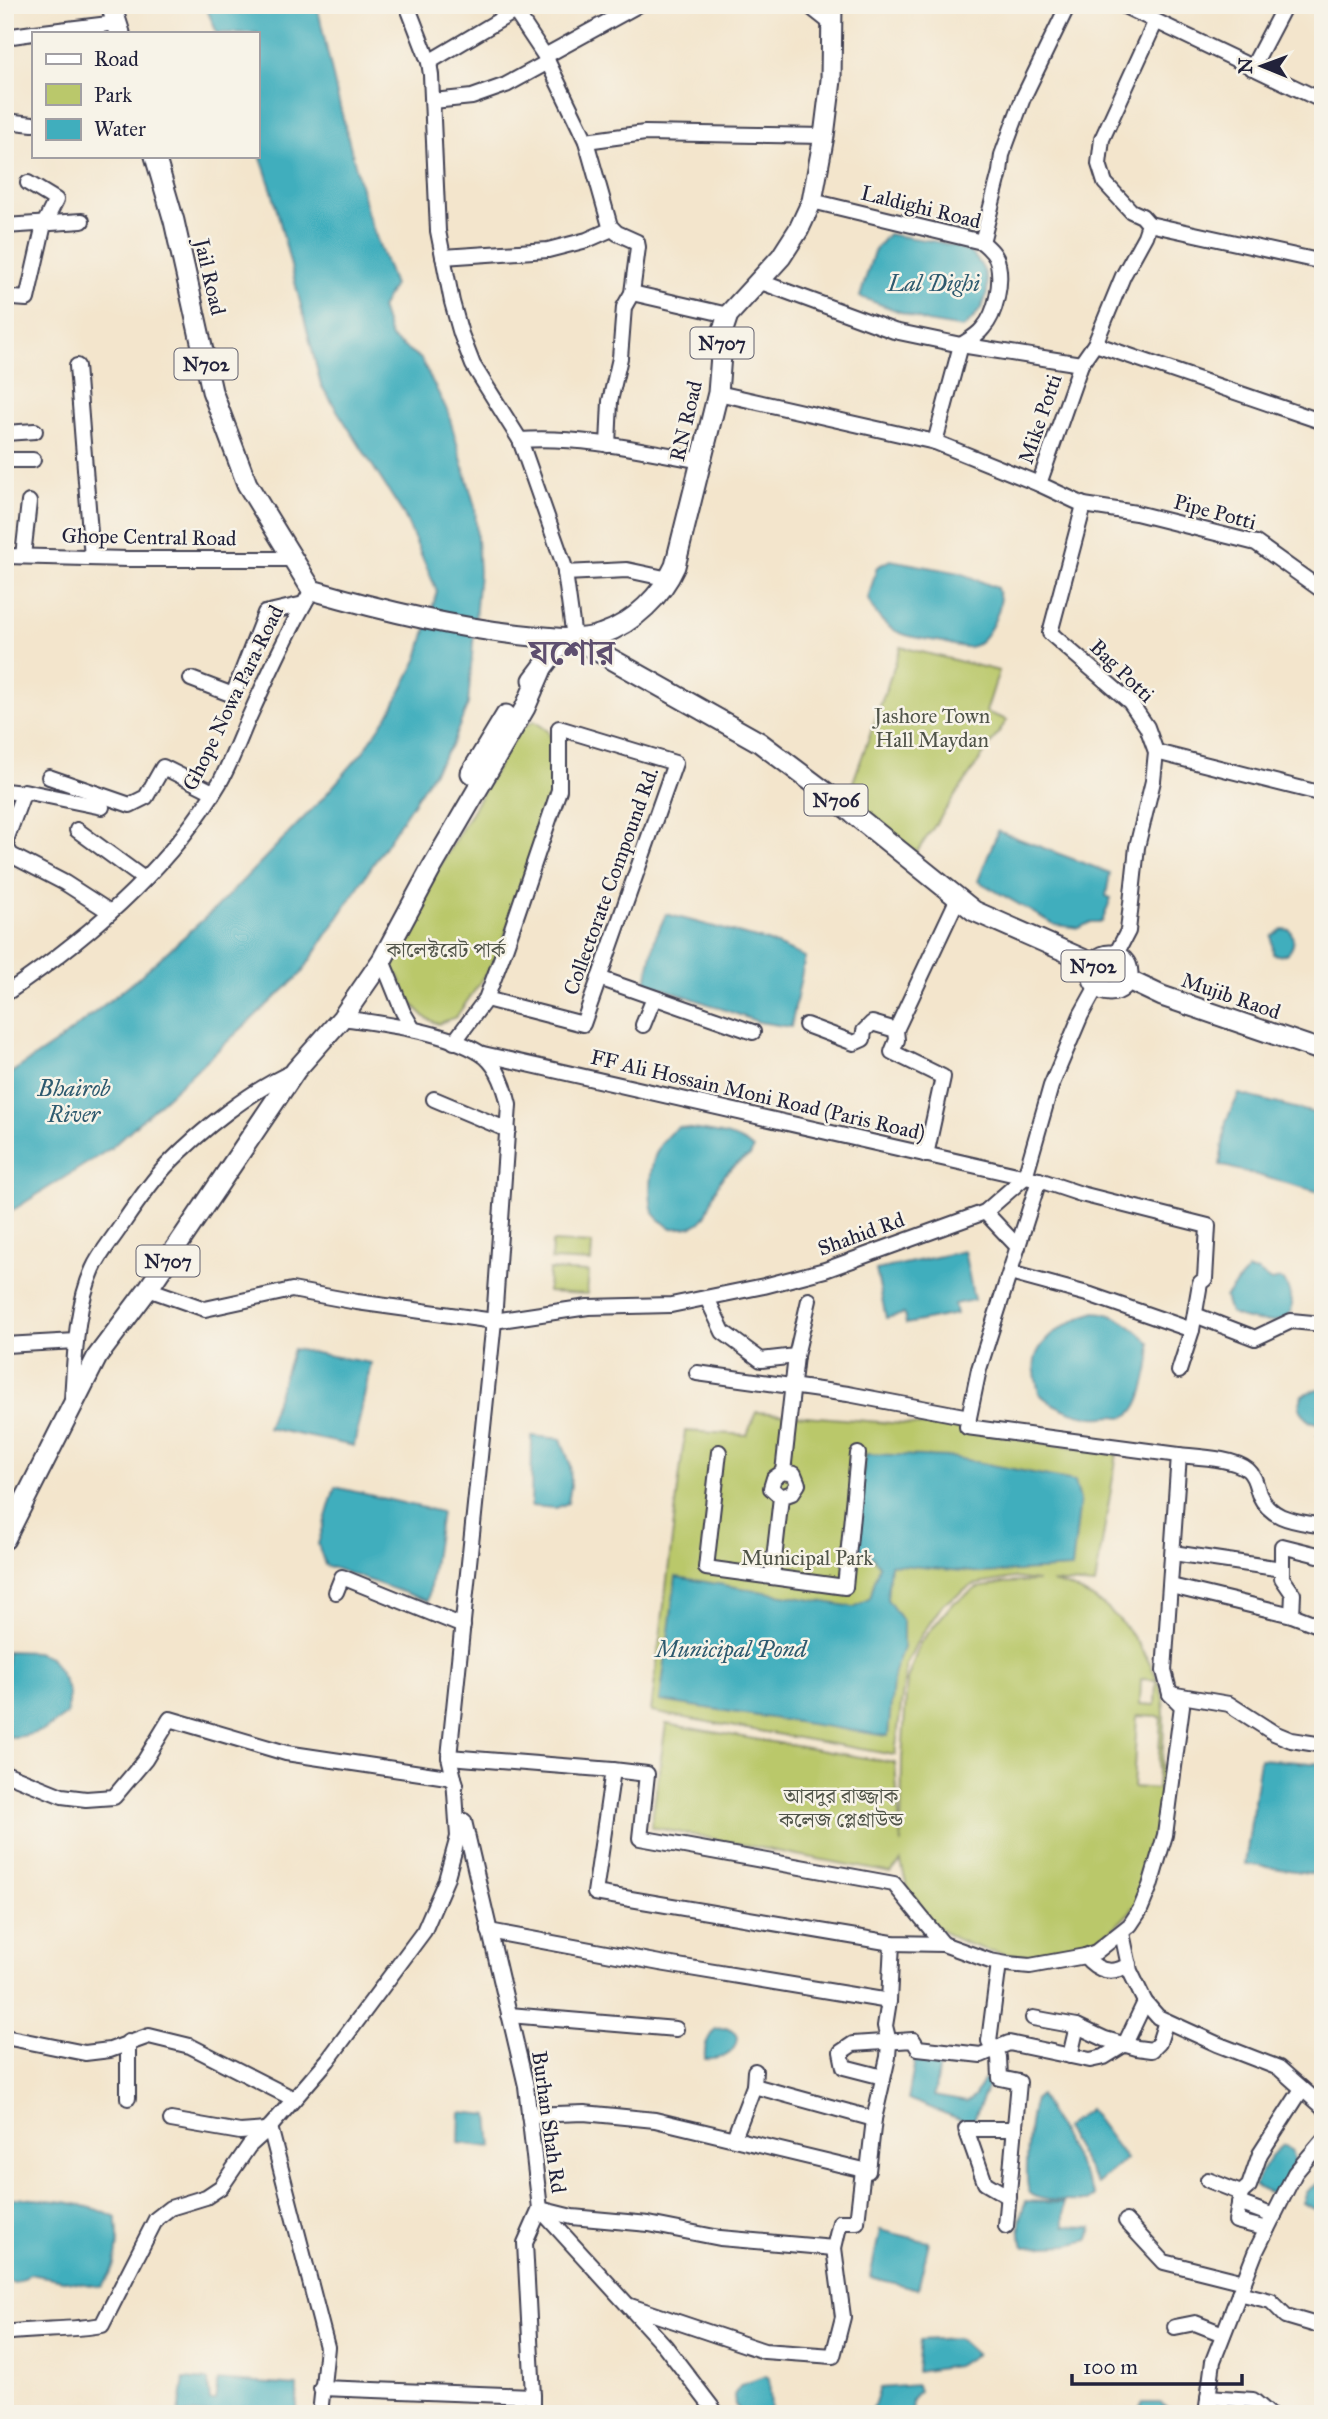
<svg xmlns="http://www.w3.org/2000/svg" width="1328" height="2419" viewBox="0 0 1328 2419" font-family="'IM FELL Great Primer','Noto Serif Bengali',serif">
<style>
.green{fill:#bac86b;stroke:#6e7553;stroke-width:2;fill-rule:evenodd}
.water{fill:#40aebd;stroke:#31687c;stroke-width:2}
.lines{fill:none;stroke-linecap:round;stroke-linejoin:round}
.minor-casing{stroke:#413f51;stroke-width:18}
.highway-casing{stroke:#413f51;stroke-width:23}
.minor{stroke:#fff;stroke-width:14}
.highway{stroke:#fff;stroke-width:19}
.labels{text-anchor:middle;stroke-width:5;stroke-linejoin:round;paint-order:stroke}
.shield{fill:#f7f3e8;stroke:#62616f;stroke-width:2}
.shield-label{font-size:19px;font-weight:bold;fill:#22223b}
.street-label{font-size:21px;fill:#22223b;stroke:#f7f3e8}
.park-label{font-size:21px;fill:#505449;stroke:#f7f3e8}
.water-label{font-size:23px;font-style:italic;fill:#2e5a6f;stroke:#f7f3e8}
.town-label{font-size:35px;font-weight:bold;fill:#5e4f6f;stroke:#f7f3e8}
</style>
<rect width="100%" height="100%" fill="#f7f3e8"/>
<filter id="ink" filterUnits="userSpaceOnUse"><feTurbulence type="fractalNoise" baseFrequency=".0143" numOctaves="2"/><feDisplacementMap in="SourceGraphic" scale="14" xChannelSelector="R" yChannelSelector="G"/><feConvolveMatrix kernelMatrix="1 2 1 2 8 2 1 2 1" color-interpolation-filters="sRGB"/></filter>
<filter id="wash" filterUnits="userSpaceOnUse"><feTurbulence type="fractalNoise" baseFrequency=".00686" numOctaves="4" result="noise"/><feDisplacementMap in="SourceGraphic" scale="28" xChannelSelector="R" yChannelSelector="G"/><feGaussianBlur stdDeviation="1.57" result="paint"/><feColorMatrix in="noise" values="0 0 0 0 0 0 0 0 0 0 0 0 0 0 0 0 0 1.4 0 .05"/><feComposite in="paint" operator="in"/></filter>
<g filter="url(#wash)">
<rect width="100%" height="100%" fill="#f3e5cc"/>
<g class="green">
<polygon points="901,647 999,671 986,712 1007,720 916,853 846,802"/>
<polygon points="534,721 548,731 554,750 555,787 502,944 489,970 456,1017 438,1024 426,1018 407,999 399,976 392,970 386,959 519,730"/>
<polygon points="552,1242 592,1244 591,1262 551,1260"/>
<polygon points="549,1270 589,1272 587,1294 548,1292"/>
<path d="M 756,1412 L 953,1428 L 1117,1454 L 1095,1585 L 1052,1582 C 1097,1593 1122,1616 1145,1655 C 1153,1669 1161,1683 1163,1699 C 1166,1724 1162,1752 1161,1778 C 1160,1816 1155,1869 1137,1902 C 1133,1910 1126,1916 1120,1922 C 1080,1959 1021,1963 971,1945 C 929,1930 908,1905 901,1861 L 891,1873 L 651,1827 L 666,1724 L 895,1763 L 901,1844 L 902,1759 L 907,1680 L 920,1643 L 952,1604 L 977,1588 L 1004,1583 L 1038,1581 L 1014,1578 L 973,1585 L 943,1604 L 917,1642 L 906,1665 L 895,1755 L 651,1712 L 685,1431 L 747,1435 ZM 1141,1679 L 1156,1680 L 1155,1705 L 1140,1704 ZM 1137,1716 L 1161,1717 L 1157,1789 L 1133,1787 Z"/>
</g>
<g class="water">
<polygon points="205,5 317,5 337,95 368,215 394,285 381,308 391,338 421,359 448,412 475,507 479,572 468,704 452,744 301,974 111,1148 5,1215 5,1077 60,1040 139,977 216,908 323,798 363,752 392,709 418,658 437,591 404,515 321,385 272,191 257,146 257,33 217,33"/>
<path d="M 888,234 C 913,239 945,240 968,252 C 973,254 979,262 982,267 C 995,291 982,312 963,328 L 927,322 L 860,297 L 874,251 Z"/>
<path d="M 890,560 L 960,573 L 997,588 C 998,593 1001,599 1000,604 C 997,618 986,643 970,647 C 962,648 950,644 943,642 C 906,636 885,636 868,599 L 877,567 Z"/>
<polygon points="998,831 1110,873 1106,896 1111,898 1102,922 1091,922 1079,928 1055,925 978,881"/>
<polygon points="666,914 767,941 805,957 791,1027 759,1022 646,982 655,938"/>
<path d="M 1282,929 L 1290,930 C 1298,945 1290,959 1273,954 L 1272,936 Z"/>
<polygon points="1239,1094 1323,1115 1323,1193 1220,1165 1226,1121"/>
<path d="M 678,1127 C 700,1131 736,1132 753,1149 L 750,1156 C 741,1160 725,1172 720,1181 C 704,1209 713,1231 670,1228 C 665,1224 657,1218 654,1213 C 650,1207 651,1198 650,1191 C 650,1165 655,1142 678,1127 Z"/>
<polygon points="964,1251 974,1300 954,1304 956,1314 906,1324 904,1314 886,1318 876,1270"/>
<path d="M 1248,1270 L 1258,1272 L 1271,1281 L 1280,1279 L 1285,1282 C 1288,1289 1292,1297 1292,1304 C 1293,1332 1244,1321 1230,1313 L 1225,1297 Z"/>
<path d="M 1095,1312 C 1116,1312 1135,1329 1150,1343 C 1152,1360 1143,1405 1130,1414 C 1124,1418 1121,1417 1114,1416 C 1107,1416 1100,1418 1093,1417 C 1075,1415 1051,1406 1039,1393 C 1037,1383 1033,1371 1035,1360 C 1040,1336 1074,1319 1095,1312 Z"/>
<polygon points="293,1349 371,1363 354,1446 267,1428"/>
<polygon points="1317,1389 1323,1390 1321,1424 1309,1421 1299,1408 1302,1395"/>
<polygon points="532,1436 561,1439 570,1464 571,1485 568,1503 556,1508 531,1506"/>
<polygon points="866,1454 951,1457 1075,1481 1080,1500 1072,1568 983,1573 890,1564 887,1599 903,1622 903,1648 894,1672 888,1736 660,1701 676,1577 854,1607 870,1598 879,1565 873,1557 860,1551 853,1531"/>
<polygon points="335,1487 441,1512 428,1601 325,1565 318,1544"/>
<path d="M 7,1651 L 36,1652 L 50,1657 L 64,1680 L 69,1693 L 67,1714 C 48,1730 30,1738 5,1737 Z"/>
<polygon points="1260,1759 1323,1764 1323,1875 1245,1864"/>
<path d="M 726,2028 L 734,2032 L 737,2037 C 736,2055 721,2060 705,2059 C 704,2046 707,2039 715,2029 Z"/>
<polygon points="915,2060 939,2065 934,2096 967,2102 975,2096 983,2080 990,2081 972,2124 908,2099"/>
<path d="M 1040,2095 L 1095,2196 L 1090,2201 C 1077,2201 1042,2203 1031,2194 C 1022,2188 1030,2115 1034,2103 C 1035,2098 1036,2098 1040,2095 Z"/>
<polygon points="1089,2109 1126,2159 1097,2184 1064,2128"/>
<polygon points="460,2112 489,2115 492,2147 459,2143"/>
<path d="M 1284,2145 L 1291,2150 L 1294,2161 L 1283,2185 L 1271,2194 L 1255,2186 C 1261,2170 1270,2154 1284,2145 Z"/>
<polygon points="1316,2184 1323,2187 1323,2213 1302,2203 1306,2192"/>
<path d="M 15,2198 C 50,2200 84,2201 116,2218 C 121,2240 117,2270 101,2287 L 30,2274 L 15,2283 L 5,2281 L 5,2201 Z"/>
<path d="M 1026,2201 L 1064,2203 L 1064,2226 L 1092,2227 L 1089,2240 L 1068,2245 L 1025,2247 C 1016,2236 1020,2214 1026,2201 Z"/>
<polygon points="880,2230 929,2242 918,2289 870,2277"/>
<polygon points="958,2338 976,2354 956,2366 917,2372 920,2340"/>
<polygon points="766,2376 769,2378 771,2407 767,2413 743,2414 735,2405 734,2395 741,2385"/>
<polygon points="184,2379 208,2381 210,2401 215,2401 218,2380 297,2386 297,2414 179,2414"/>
<polygon points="917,2385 919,2391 912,2399 911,2414 871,2414 880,2388"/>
<polygon points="1143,2403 1160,2403 1170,2409 1171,2414 1136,2414"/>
</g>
</g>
<g filter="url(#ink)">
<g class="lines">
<g class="minor-casing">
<g id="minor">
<polyline points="407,5 429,62 431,75 438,231 452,302 461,334 473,365 520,440 564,565 574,638"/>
<polyline points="511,5 545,56 586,141 610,226 617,233 637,242 638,247 632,293 624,307 620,358 610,401 608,445"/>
<polyline points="808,5 832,24"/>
<polyline points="1122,5 1323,101"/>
<polyline points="35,33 117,23"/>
<polyline points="5,37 33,33"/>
<polyline points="545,56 638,5"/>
<polyline points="429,62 525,5"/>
<polyline points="1252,68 1285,5"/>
<polyline points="433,101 472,97 506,85 548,62"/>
<polyline points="5,121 33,124"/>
<polyline points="586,141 645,133 824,136"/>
<path d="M 812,201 L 982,242 C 989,248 997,255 998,264 C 1002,283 996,314 983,328 C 978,335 969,340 961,345"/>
<polyline points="1149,224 1323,262"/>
<polyline points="5,226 82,221"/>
<polyline points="982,242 1000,172 1002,155 1023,98 1068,5"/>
<polyline points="443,257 548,250 587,240 612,229"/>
<polyline points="761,282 894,331 961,345 1081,364"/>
<polyline points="632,293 728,315"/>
<polyline points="13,298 27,299 44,224 56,200 28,183"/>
<polyline points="1095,344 1323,422"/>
<polyline points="77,366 92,558"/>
<polyline points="718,393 935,442 1039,484 1084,505 1136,513 1256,543 1323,591"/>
<polyline points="5,433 35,431"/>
<path d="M 520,440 C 581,436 641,450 701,461"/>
<polyline points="935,442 961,345"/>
<polyline points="5,460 33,460"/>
<polyline points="1039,484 1081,364 1095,344 1123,276 1145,236 1149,224 1142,216 1131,211 1105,183 1099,164 1102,139 1155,23"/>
<polyline points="1084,505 1050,633 1130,702 1147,727 1156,752 1153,781 1137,847 1128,931 1115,956"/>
<polyline points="5,556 128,559 292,559"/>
<polyline points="23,556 29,502"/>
<polyline points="565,573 627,570 669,579"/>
<polyline points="191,679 233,695 265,613 304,604"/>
<polyline points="1156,752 1323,794"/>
<polyline points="49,777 130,805 146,797 163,767 213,792"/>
<polyline points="5,791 23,793"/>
<polyline points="77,830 144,879"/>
<polyline points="5,843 24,791 102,807"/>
<polyline points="5,844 11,855 65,883 110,912"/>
<polyline points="382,960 403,1012 413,1029"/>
<polyline points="599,978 753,1032"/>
<path d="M 5,994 C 88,938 169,869 220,782 C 230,764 238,743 246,724 C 267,678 287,633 312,590"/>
<polyline points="643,1025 654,998"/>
<polyline points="806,1025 854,1043 863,1039 864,1031 872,1023 896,1030 897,1040 892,1052 943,1077 926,1155"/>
<polyline points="896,1030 958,898"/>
<polyline points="454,1042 486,999 506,946 559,790 559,728 675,763 583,1024 486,999"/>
<polyline points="483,1054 1039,1180 1081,1194 1208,1226 1205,1279 1200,1283 1192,1330 1091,1295 1010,1273"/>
<polyline points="434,1099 508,1130"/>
<polyline points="985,1212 1018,1247"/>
<polyline points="148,1289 205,1309 292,1290 357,1302 494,1321 588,1307 671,1305 764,1286 825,1270 985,1212 1025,1177 1051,1086 1081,1015 1097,986"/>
<polyline points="707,1298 723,1332 761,1360 796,1356"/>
<polyline points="1195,1315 1255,1338 1291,1321 1323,1324"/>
<polyline points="5,1345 76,1341"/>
<polyline points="1179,1371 1192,1330"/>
<polyline points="697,1373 848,1394 969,1417"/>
<path d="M 72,1400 C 75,1357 75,1309 93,1269 C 99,1255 111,1241 119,1229 C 134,1207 149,1184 167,1165 C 200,1131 252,1089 295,1071"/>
<polyline points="1322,1432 1323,1432"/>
<polyline points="719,1452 706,1568 845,1587 858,1454"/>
<path d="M 1179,1455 C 1197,1457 1234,1458 1248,1470 C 1255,1476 1256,1485 1259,1494 C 1271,1521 1297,1521 1323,1526"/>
<polyline points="783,1472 796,1356 809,1300"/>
<polygon points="783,1472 794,1474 798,1484 792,1493 781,1497 771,1488 774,1478"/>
<polyline points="1173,1553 1282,1569"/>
<polyline points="772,1577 781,1497"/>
<polyline points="1171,1586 1292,1615 1323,1627"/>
<polyline points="336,1592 342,1577 463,1626"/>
<polyline points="1292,1615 1293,1594 1282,1578 1282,1546 1318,1555 1323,1553"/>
<polyline points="1170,1694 1229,1704 1274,1733 1291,1740 1323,1745"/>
<polyline points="449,1757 613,1770 595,1893 892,1943 943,1944 990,1961 1007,1964 1030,1966 1085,1956 1096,1952 1130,1925 1140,1910 1150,1886 1165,1835 1182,1706 1170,1694 1164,1671 1179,1455 967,1427 979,1369 1039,1180"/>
<polyline points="613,1770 647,1774 640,1838 894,1884 943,1944"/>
<polyline points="5,1773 62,1796 86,1799 114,1797 145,1760 170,1719 286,1753 454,1778 456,1784"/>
<polyline points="464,1821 526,2086 540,2209 665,2346 717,2414"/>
<polyline points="489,1931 660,1963 889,2001"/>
<polyline points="1122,1933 1130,1971 1145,2002 1158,2017 1217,2044 1279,2068 1323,2107"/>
<path d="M 1085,1956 C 1097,1971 1113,1976 1129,1964"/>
<polyline points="999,1963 989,2041 999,2057 1000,2078 1019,2082 1006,2226"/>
<polyline points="509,2015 676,2029"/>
<polyline points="1033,2018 1077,2026 1105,2039 1137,2048 1152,2050 1159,2043 1166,2021"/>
<polyline points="5,2037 85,2053 110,2050 149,2036 190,2046 294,2099"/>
<polyline points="1070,2056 1077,2026"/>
<polyline points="883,2077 844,2067 841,2052 853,2044 913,2040 918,2048 981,2055 1009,2043 1090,2060 1104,2057 1125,2044 1145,2002"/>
<polyline points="754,2086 755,2071"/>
<polyline points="128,2098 128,2042"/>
<polyline points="529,2115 584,2113 655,2120 868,2171 874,2119 888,2057 889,2042 885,2026 889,2001 892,1943"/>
<polyline points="171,2120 240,2132 267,2130"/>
<polyline points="270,2127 327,2347 320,2414"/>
<polyline points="734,2138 754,2086 874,2119"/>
<polyline points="1208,2180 1241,2193 1249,2186 1260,2154 1302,2089"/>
<polyline points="1241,2193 1236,2221 1267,2229"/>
<polyline points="1009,2197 985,2183 966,2129 1015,2129"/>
<polyline points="1239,2203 1274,2216"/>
<polyline points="1126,2221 1164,2262 1244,2282"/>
<polyline points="1239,2293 1271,2301 1286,2316 1313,2324"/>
<polyline points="630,2306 764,2351 833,2356 843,2317 834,2248"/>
<polyline points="1175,2327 1195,2323 1223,2334"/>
<path d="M 5,2333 C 38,2328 69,2331 102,2325 L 156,2219 L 170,2208 L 206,2197 L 221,2187 L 249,2146 L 270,2127 L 328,2060 L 424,1931 L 446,1880 L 458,1837 L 454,1778 L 449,1757 L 494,1321 L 509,1105 C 505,1087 497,1063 480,1053 C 444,1031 384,1024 342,1018"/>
<polyline points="321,2388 533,2396 525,2243 540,2209 572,2217 649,2224 720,2238 834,2248 840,2222 857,2222 863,2170"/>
<polyline points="533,2396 533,2414"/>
<polyline points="1208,2397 1253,2400 1269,2414"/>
<polyline points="1206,2414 1213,2361 1255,2253 1295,2173 1323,2140"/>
</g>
</g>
<g class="highway-casing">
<g id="highway">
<polyline points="111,5 120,33"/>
<path d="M 155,156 L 174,221 L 212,391 L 247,484 L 312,590 C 384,611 458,629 533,636 C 555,638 581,642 602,634 C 634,623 662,595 675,566 L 718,393 L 723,330 L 728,315 L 781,257 L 799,229 L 812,201 L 824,136 L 831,80 L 832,5"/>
<polyline points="574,638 759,742 840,803 974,911 1094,964"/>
<polyline points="533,680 564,639"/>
<polyline points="471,773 506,715"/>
<circle cx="1110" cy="973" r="18"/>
<polyline points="1126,979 1162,996 1323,1051"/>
<polyline points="5,1539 97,1357 148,1289 296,1070 342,1018 382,960 431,869 525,708 541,671"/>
</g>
</g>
<use href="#minor" class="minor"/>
<use href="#highway" class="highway"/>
</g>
</g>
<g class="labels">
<g class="shield">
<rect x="690.5" y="327.5" width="63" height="31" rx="5"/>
<rect x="174.5" y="348.5" width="63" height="31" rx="5"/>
<rect x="804.5" y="784.5" width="63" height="31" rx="5"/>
<rect x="1061.5" y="950.5" width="63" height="31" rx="5"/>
<rect x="136.5" y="1245.5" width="63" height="31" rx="5"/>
</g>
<g class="shield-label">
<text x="722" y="350">N707</text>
<text x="206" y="371">N702</text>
<text x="836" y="807">N706</text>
<text x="1093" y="973">N702</text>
<text x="168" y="1268">N707</text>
</g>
<g class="street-label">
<text transform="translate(921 207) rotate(14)" y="7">Laldighi Road</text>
<text transform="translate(210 277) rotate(77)" y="7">Jail Road</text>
<text transform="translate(1040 419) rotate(-71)" y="7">Mike Potti</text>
<text transform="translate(686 421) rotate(-77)" y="7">RN Road</text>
<text transform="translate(1215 512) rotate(15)" y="7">Pipe Potti</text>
<text transform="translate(149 537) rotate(1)" y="7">Ghope Central Road</text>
<text transform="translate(1122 671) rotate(44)" y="7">Bag Potti</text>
<text transform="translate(233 698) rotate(-64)" y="7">Ghope Nowa Para Road</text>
<text transform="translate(611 881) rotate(-70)" y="7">Collectorate Compound Rd.</text>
<text transform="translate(1231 996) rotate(19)" y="7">Mujib Raod</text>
<text transform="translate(758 1095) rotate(13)" y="7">FF Ali Hossain Moni Road (Paris Road)</text>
<text transform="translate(861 1234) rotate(-20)" y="7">Shahid Rd</text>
<text transform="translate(549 2122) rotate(82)" y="7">Burhan Shah Rd</text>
</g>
<g class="park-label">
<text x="932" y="723">Jashore Town<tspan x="932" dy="24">Hall Maydan</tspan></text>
<text x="446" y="957">কালেক্টরেট পার্ক</text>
<text x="807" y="1565">Municipal Park</text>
<text x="841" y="1803">আবদুর রাজ্জাক<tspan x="841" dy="24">কলেজ প্লেগ্রাউন্ড</tspan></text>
</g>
<g class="water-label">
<text x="934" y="291">Lal Dighi</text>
<text x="74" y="1096">Bhairob<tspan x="74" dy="26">River</tspan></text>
<text x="731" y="1657">Municipal Pond</text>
</g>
<g class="town-label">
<text x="572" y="664">যশোর</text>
</g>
</g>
<rect width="1328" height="2419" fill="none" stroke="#f7f3e8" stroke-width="28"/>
<rect x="32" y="32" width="228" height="126" fill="#f7f3e8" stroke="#a29fa3" stroke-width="2"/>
<rect x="46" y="54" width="35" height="10" fill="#ffffff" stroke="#a29fa3" stroke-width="2"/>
<text x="94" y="66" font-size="21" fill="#22223b">Road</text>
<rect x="46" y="84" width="35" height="21" fill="#bac86b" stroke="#a29fa3" stroke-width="2"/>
<text x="94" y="102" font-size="21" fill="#22223b">Park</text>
<rect x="46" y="119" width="35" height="21" fill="#40aebd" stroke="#a29fa3" stroke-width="2"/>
<text x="94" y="136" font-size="21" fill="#22223b">Water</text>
<g transform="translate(1262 66) rotate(271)" stroke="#f7f3e8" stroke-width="5" paint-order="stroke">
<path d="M0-5L12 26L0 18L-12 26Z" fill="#22223b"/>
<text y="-10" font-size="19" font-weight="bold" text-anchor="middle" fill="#22223b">N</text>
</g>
<path d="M1072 2374v10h170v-10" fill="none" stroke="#22223b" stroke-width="3.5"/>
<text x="1083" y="2374" font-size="21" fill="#22223b" stroke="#f7f3e8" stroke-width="5" paint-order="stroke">100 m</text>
</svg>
